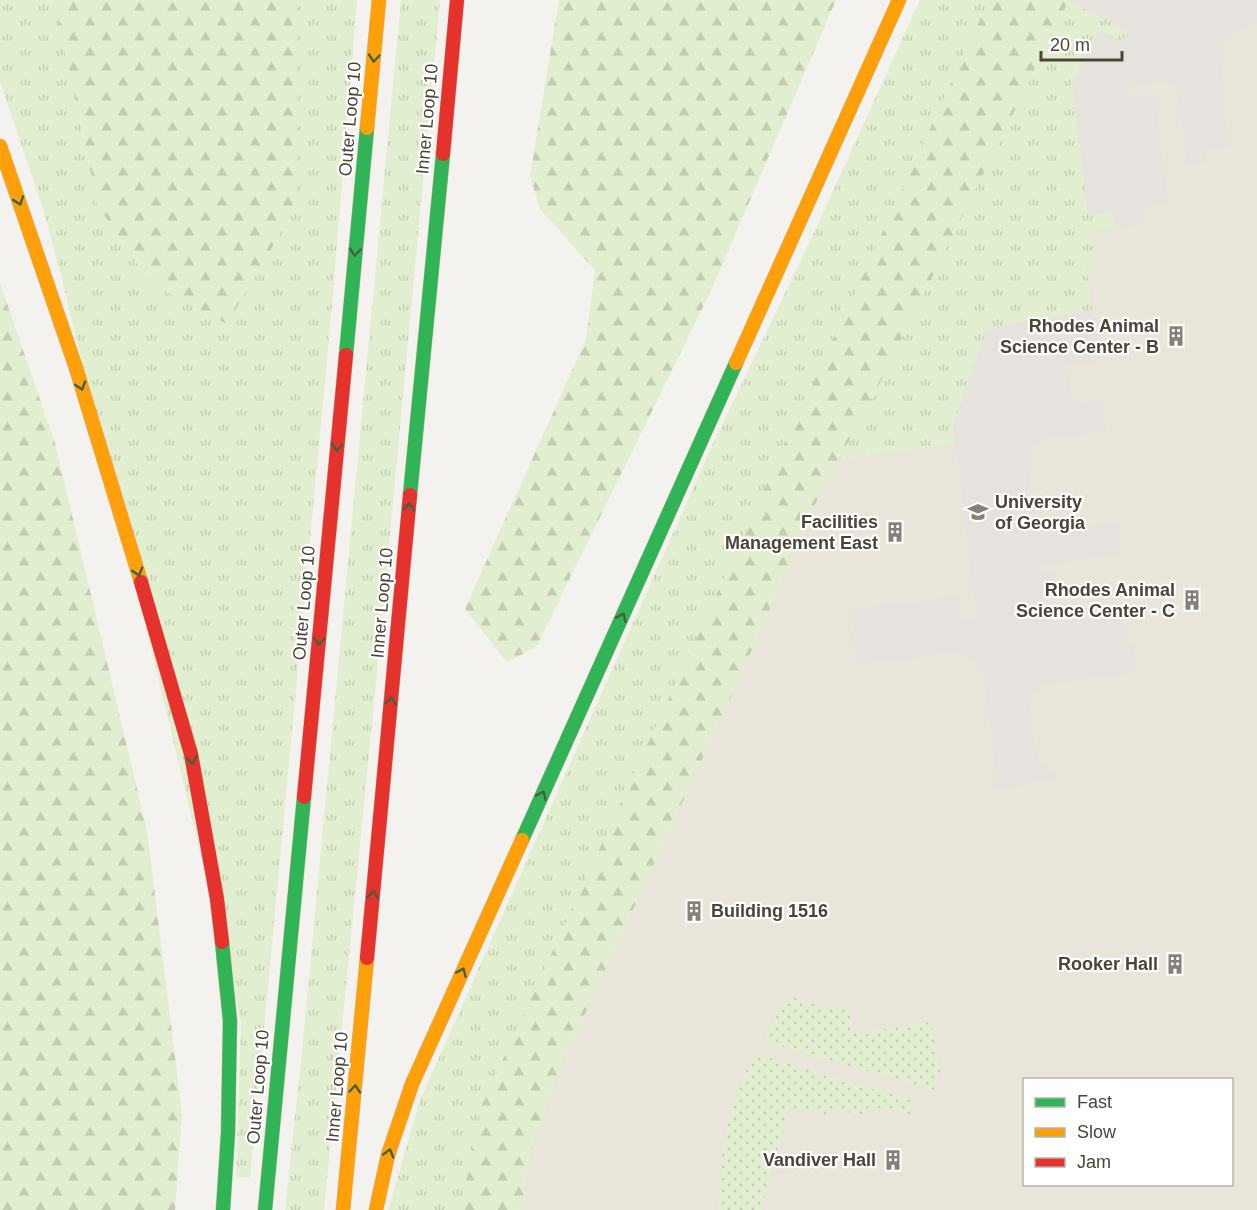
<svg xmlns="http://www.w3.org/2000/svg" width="1257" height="1210" viewBox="0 0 1257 1210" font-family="Arial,sans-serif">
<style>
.education{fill:#eae5da;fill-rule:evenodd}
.grass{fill:url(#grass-tufts)}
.forest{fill:url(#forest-firs)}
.garden{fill:url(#garden-dots)}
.parking{fill:#e6e3df}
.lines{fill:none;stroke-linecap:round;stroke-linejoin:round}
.fast-casing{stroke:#ccbfa9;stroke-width:15}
.slow-casing{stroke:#ccbfa9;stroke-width:15}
.jam-casing{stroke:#ccbfa9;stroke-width:15}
.fast{stroke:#30b455;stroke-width:14}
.slow{stroke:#ff9f0a;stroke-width:14}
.jam{stroke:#e5322d;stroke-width:14}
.oneway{stroke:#446040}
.labels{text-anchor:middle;stroke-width:4.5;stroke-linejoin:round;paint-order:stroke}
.street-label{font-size:18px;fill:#4b4439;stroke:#fff}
.poi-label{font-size:18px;font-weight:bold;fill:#4b4439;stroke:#fff;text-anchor:end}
</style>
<defs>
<pattern id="grass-tufts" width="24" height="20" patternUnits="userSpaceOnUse" patternTransform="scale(1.5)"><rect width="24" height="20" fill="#e1eecf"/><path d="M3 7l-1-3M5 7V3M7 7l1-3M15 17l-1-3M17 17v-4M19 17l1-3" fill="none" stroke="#c3cdb2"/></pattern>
<pattern id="forest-firs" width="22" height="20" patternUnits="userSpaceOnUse" patternTransform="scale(1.5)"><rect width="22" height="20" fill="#e1eecf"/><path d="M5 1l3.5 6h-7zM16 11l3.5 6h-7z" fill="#c3cdb2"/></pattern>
<pattern id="garden-dots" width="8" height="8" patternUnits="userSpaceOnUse" patternTransform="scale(1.5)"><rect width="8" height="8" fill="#e1eecf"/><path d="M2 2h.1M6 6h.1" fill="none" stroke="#c3cdb2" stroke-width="1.8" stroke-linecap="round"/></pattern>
</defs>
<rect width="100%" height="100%" fill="#f4f2ee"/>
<path class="education" d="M 935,0 L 1257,0 L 1257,1210 L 404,1210 ZM 1024,1080 L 1232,1080 L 1232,1184 L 1024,1184 Z"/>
<g class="grass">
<polygon points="0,0 54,0 98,206 296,207 296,0 357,0 331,316 250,1178 236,1177 241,1022 61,275 44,212 0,81"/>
<polygon points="401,0 440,0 378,662 324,1210 285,1210 301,1062"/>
<polygon points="920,0 989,0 806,400 461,1201 460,1210 388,1210 420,1100 711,448 818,224"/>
<polygon points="1068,1 1123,28 1127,32 1122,41 1088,215 1107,212 1112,214 1116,228 1092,231 1096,263 1086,265 1092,311 994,327 986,331 953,426 956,444 839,459"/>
</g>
<g class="forest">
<polygon points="54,0 296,0 296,207 227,324 150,283 98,206"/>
<polygon points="559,0 836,0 710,293 536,647 507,662 465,609 586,339 595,270 540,209 530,176"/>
<polygon points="989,0 1069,0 884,375 817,500 744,668 556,1077 531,1151 523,1193 526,1206 517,1210 460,1210 482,1105"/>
<polygon points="0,283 55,443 147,831 182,1113 175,1210 0,1210"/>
</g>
<g class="garden">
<polygon points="791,995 805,1003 817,1004 819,1009 848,1008 854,1034 931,1022 940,1071 935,1090 769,1043 764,1039 765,1034"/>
<path d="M 762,1056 L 914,1101 L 910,1114 L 869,1106 L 865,1116 L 831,1108 L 828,1115 L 789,1107 L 761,1210 L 719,1210 C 719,1161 728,1101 753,1058 Z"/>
</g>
<g class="parking">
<polygon points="1069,0 1257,0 1257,23 1237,31 1225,42 1220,52 1229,147 1205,151 1206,162 1187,165 1178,97 1175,88 1169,83 1162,81 1140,83 1130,88 1130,97 1155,94 1168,204 1145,208 1145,224 1116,228 1112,213 1107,212 1088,215 1072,83 1099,30 1122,41 1127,32 1123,28 1068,1"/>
<polygon points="1092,311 1098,362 1068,365 1072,402 1103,400 1107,431 1049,439 1037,444 1031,449 1027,456 1028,462 1036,522 1040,531 1047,533 1118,523 1122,555 1044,565 1041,568 1042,571 1055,569 1058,588 1046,590 1044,594 1050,622 1121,613 1126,645 1133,644 1137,672 1060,683 1059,680 1055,680 1055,684 1041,686 1032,695 1030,707 1035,747 1039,758 1045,767 1058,779 993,790 996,776 984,677 975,660 956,653 858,665 849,633 854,632 851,610 958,596 961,618 969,619 976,615 953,426 986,331 994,327"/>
</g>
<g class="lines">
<g class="fast-casing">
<g id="fast">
<polyline points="346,355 367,128"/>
<polyline points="410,495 443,154"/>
<polyline points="522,840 736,363"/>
<polyline points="222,942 230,1021 228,1133 223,1210"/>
<polyline points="265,1210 304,797"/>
</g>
</g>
<g class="slow-casing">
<g id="slow">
<polyline points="367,128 379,0"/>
<polyline points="0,146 76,368 141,582"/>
<polyline points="736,363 899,0"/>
<polyline points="343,1210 367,958"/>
<polyline points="376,1210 388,1155 412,1084 522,840"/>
</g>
</g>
<g class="jam-casing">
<g id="jam">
<polyline points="443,154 457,0"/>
<polyline points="141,582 191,754 217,899 222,942"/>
<polyline points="304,797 346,355"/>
<polyline points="367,958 410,495"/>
</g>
</g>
<use href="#fast" class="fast"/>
<use href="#slow" class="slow"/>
<use href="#jam" class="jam"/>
</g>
<defs><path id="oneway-chevron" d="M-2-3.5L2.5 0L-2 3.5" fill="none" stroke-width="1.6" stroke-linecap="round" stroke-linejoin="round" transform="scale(1.5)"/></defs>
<g class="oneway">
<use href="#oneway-chevron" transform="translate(374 58) rotate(95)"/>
<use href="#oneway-chevron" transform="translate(19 201) rotate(71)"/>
<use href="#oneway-chevron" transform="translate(355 252) rotate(95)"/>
<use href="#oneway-chevron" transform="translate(81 386) rotate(73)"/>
<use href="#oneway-chevron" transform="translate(337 447) rotate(95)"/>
<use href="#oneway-chevron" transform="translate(409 507) rotate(-85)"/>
<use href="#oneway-chevron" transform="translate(138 572) rotate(73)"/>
<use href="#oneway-chevron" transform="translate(622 617) rotate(-66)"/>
<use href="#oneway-chevron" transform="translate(319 641) rotate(95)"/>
<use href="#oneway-chevron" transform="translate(391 701) rotate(-85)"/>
<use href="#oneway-chevron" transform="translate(192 760) rotate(79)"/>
<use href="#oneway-chevron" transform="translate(542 795) rotate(-66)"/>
<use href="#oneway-chevron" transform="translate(373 895) rotate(-85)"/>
<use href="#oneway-chevron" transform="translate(462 972) rotate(-66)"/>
<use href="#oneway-chevron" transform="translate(355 1089) rotate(-85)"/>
<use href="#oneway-chevron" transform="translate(389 1153) rotate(-74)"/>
</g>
<defs>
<g id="building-bare" transform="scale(1.62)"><path d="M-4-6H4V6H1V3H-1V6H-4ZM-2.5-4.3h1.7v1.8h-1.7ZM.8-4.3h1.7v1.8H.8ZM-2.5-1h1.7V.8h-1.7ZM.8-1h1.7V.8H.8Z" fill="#868178" stroke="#fff" stroke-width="2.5" paint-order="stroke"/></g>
<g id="university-bare" transform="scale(1.62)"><path d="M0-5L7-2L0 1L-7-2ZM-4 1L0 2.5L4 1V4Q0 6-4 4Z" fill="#868178" stroke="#fff" stroke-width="2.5" paint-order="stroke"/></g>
</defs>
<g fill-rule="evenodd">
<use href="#building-bare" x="1176" y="336"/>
<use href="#university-bare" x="978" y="512"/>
<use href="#building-bare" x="895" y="532"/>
<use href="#building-bare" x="1192" y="600"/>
<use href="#building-bare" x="694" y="911"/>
<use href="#building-bare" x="1175" y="964"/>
<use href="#building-bare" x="893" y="1160"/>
</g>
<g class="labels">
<g class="street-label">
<text transform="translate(350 119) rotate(-85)" y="6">Outer Loop 10</text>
<text transform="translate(427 119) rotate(-85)" y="6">Inner Loop 10</text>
<text transform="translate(304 603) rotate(-85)" y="6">Outer Loop 10</text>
<text transform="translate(382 603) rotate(-85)" y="6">Inner Loop 10</text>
<text transform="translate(258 1087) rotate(-85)" y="6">Outer Loop 10</text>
<text transform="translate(337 1087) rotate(-85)" y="6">Inner Loop 10</text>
</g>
<g class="poi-label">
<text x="1159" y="332">Rhodes Animal<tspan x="1159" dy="21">Science Center - B</tspan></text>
<text x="995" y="508" text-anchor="start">University<tspan x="995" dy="21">of Georgia</tspan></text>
<text x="878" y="528">Facilities<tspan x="878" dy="21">Management East</tspan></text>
<text x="1175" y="596">Rhodes Animal<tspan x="1175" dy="21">Science Center - C</tspan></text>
<text x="711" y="917" text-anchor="start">Building 1516</text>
<text x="1158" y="970">Rooker Hall</text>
<text x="876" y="1166">Vandiver Hall</text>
</g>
</g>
<rect x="1023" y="1078" width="210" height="108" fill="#ffffff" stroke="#b7b4b0" stroke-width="1.5"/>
<rect x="1035" y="1098" width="30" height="9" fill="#30b455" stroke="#b7b4b0" stroke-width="1.5"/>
<text x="1077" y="1108" font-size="18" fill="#4b4439">Fast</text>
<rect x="1035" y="1128" width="30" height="9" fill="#ff9f0a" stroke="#b7b4b0" stroke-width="1.5"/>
<text x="1077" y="1138" font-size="18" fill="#4b4439">Slow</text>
<rect x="1035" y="1158" width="30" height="9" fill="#e5322d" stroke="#b7b4b0" stroke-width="1.5"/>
<text x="1077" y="1168" font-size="18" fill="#4b4439">Jam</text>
<path d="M1041 51v9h81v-9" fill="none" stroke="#4b4439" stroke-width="3"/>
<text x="1050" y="51" font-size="18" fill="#4b4439" stroke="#ffffff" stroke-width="4.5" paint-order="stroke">20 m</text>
</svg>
